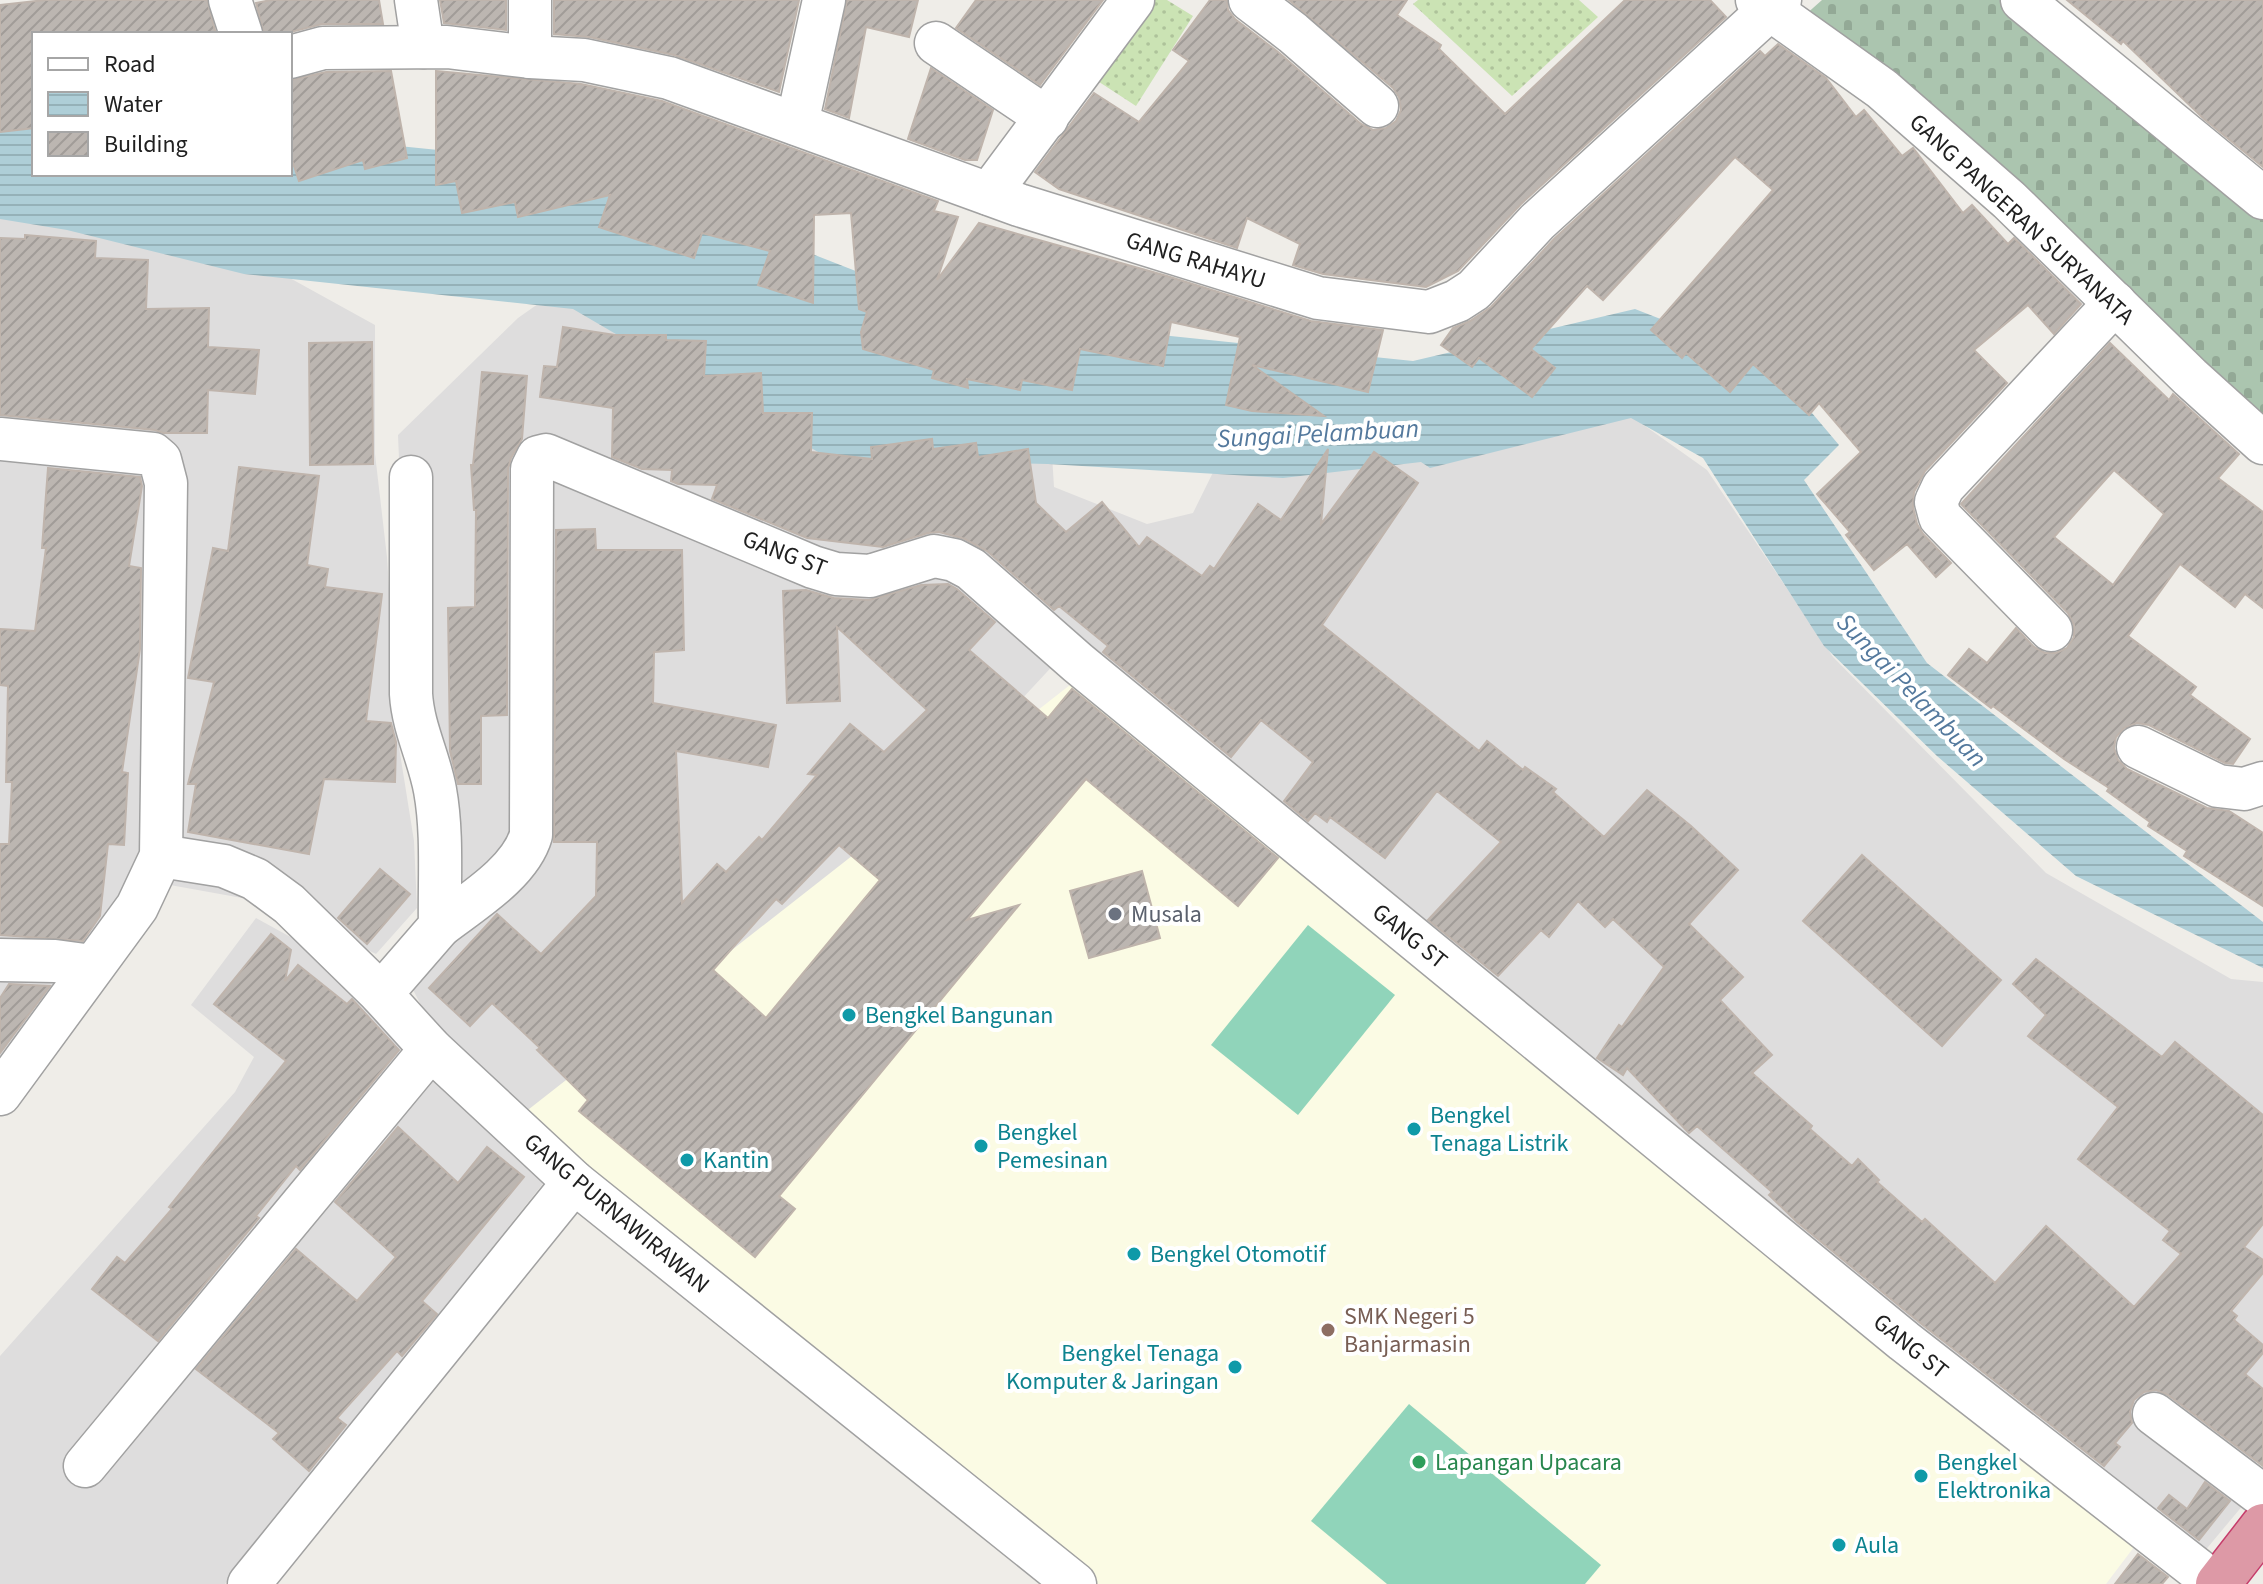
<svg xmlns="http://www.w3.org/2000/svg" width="2263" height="1584" viewBox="0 0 2263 1584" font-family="'Source Sans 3',sans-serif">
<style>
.residential{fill:#dedddd}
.education{fill:#fbfbe4}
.grass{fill:url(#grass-dots)}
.cemetery{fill:url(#cemetery-stones)}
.pitch{fill:#90d4ba}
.water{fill:url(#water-rules)}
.building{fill:url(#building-hatch);stroke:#bfb4ac;stroke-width:2;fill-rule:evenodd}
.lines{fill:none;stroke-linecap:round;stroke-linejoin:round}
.minor-casing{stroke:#a1a1a1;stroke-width:45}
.highway-casing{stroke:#c63c6b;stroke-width:47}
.minor{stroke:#fff;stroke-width:42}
.highway{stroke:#dd99a6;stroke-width:44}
.worship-dot{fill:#6b7280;stroke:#fff;stroke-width:3}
.culture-dot{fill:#0f9aa8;stroke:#fff;stroke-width:3}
.education-dot{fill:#8d6e63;stroke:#fff;stroke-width:3}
.leisure-dot{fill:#2e9e5b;stroke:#fff;stroke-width:3}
.labels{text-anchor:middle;stroke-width:8;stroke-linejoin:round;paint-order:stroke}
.street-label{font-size:24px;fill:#202020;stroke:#fff}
.worship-label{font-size:24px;fill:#5b616d;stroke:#fff;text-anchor:start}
.culture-label{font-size:24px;fill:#0d838f;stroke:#fff;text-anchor:start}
.education-label{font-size:24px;fill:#785e54;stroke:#fff;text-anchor:start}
.leisure-label{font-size:24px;fill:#27864d;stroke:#fff;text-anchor:start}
.water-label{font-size:26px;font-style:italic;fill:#54799d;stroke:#fff}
</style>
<defs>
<pattern id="grass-dots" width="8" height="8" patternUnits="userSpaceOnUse" patternTransform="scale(2)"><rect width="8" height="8" fill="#cbe3b4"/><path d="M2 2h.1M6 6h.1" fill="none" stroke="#aec29a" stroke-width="1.8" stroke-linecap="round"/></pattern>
<pattern id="cemetery-stones" width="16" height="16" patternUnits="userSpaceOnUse" patternTransform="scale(2)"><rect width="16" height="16" fill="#abc5af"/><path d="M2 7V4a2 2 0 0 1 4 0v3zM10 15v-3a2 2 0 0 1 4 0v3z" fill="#93a996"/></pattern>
<pattern id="water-rules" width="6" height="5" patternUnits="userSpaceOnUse" patternTransform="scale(2)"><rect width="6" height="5" fill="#aeced7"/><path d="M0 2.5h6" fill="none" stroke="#95b1b8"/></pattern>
<pattern id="building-hatch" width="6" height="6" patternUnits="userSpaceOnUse" patternTransform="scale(2)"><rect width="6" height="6" fill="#bcb6b1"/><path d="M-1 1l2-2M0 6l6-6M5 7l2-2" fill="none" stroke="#a19c98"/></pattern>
</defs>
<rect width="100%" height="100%" fill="#efede8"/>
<g class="residential">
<polygon points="0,201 237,249 375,325 375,454 387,557 399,747 414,841 417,908 376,954 270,903 170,885 0,1114"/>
<polygon points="545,299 1052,455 1054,487 1147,524 1193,513 1225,448 1402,436 1428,467 1611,412 1631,416 1707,470 1833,657 2046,873 2231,979 2263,982 2263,1453 2245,1478 2254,1492 2203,1553 1059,659 890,841 534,1138 425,1013 407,978 439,900 412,768 398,435 518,318"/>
<polygon points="256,918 345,967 545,1181 225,1584 0,1584 0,1356 235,1092 254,1057 191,1005"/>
</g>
<polygon class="education" points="1084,674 1282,853 2134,1547 2106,1584 1098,1584 524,1113"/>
<g class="grass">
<polygon points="1150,0 1167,0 1193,16 1136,106 1093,78"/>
<polygon points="1418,0 1579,0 1598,17 1512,96 1413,4"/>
</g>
<polygon class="cemetery" points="1822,0 2006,0 2263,213 2263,425 1804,16"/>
<g class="pitch">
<polygon points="1308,925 1395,995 1298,1115 1211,1045"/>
<polygon points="1409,1404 1601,1565 1585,1584 1387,1584 1311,1521"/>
</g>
<polygon class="water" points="0,101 34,107 34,174 290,174 290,135 585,165 968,315 1413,361 1635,309 1768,361 1839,445 1804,480 1927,663 2263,922 2263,968 2076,876 1937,756 1824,646 1703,458 1631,418 1430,468 1421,462 1283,478 1048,464 830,459 573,309 244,274 67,230 0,219"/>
<g class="building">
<polygon points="45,0 207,0 216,34 34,34 34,128 0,132 0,5"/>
<polygon points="271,0 379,0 383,24 322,24 283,34 264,34 256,3"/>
<polygon points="440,0 506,0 506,30 444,23"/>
<polygon points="554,0 799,0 779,92 674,55 589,37 554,34"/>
<polygon points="847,0 918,0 909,37 866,27 849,118 825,109"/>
<polygon points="976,0 1103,0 1040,85 956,28"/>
<polygon points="1210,0 1227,0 1228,10 1235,19 1278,52 1361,124 1373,130 1386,128 1396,121 1401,110 1399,97 1393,88 1289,0 1407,0 1397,15 1441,45 1439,49 1505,114 1625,0 1710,0 1726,17 1521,204 1458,271 1426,287 1323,274 1293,265 1300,244 1247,218 1237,248 1059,189 1035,172 1094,93 1139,122 1189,61 1173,50"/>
<polygon points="2067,0 2263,0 2263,167 2204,119 2123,41 2121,44"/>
<polygon points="1778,44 1826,78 1856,117 1864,110 1902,156 1913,148 1963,213 1972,205 2008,244 2014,238 2081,304 2054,334 2028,305 1974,350 2007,383 1925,471 1914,492 1913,507 1917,524 1923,534 1951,563 1936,577 1907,544 1874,570 1846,535 1850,532 1817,494 1861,452 1819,403 1809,415 1753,364 1730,392 1686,353 1682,358 1651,330 1773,190 1735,157 1603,300 1587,286 1531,349 1555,368 1532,397 1479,358 1472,367 1441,345 1453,328 1470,321 1491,307 1554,239 1760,51 1765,56"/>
<polygon points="931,68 993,110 977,160 965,160 908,139"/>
<polygon points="391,71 407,158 365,169 363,160 299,181 290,154 290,80 326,72"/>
<polygon points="436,71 581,84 662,101 938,201 934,211 958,217 937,280 979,223 1167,276 1311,321 1383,330 1368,392 1252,365 1324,416 1252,411 1226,405 1240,337 1171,322 1163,366 1080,349 1072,390 1022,380 1020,390 967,379 968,388 932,378 934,370 863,349 861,332 867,312 859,309 851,213 814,215 813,303 758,285 770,251 702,233 694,258 599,227 610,195 518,217 515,202 462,213 456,181 436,185"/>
<polygon points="25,235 96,241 95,258 148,260 146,309 209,308 208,347 259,350 255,394 208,390 207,433 163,433 155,430 0,415 0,238 25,239"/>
<polygon points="563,327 615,335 666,335 666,340 706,341 704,376 761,373 763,413 812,413 811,452 872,459 871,447 932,439 933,449 976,443 978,457 1028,449 1036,503 1066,532 1102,502 1139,547 1147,537 1202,576 1210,566 1214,569 1258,504 1281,520 1328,449 1321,524 1374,452 1418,483 1322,625 1479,751 1487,741 1523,770 1525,767 1556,789 1553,792 1604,837 1647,790 1691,826 1738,870 1689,924 1743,977 1720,1000 1772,1055 1752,1073 1812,1126 1810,1129 1852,1166 1858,1159 1879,1180 1877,1182 1922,1222 1925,1219 1995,1283 2046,1226 2134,1307 2181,1254 2163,1240 2170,1231 2078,1159 2118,1107 2028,1036 2046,1015 2013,984 2036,959 2162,1057 2175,1042 2263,1115 2263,1224 2244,1247 2263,1260 2263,1273 2231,1311 2237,1316 2234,1320 2263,1345 2263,1353 2245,1374 2263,1389 2263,1466 2168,1395 2156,1390 2144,1392 2134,1400 2130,1412 2132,1423 2115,1443 2120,1447 2104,1466 1919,1322 1797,1222 1769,1195 1772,1192 1697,1126 1689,1133 1627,1068 1623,1075 1597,1058 1619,1025 1622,1027 1664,967 1613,919 1605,927 1578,901 1549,937 1541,930 1498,976 1428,920 1501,842 1437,791 1385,858 1330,817 1327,822 1315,813 1308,821 1284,801 1313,762 1261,720 1231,757 1103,652 1108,646 1059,606 1054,610 987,551 965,539 939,532 928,533 883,547 807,538 712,499 717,485 678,484 671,481 672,470 642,469 612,457 613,408 540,397 544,366 557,367"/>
<polygon points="372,342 373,464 310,465 309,343"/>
<path d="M 2110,343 L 2169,400 L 2173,394 L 2239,454 L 2218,478 L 2263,512 L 2263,608 L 2245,594 L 2235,607 L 2180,564 L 2128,636 L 2196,687 L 2190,695 L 2250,739 L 2233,764 L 2225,763 L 2149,725 L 2137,723 L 2124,728 L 2116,737 L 2114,748 L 2118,760 L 2127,769 L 2207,808 L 2229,811 L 2263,833 L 2263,906 L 2184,856 L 2187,851 L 2148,826 L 2150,822 L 2107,791 L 2109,788 L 2064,759 L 1993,706 L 1991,708 L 1948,675 L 1969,649 L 1987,663 L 2016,628 L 2034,647 L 2045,653 L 2056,653 L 2067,648 L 2074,637 L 2074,625 L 2068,613 L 1961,504 ZM 2114,470 L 2164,514 L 2113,585 L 2054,537 Z"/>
<polygon points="482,372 527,376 522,439 511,458 508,469 507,715 481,716 481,784 458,784 450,751 448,608 475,607 476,510 474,510 471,465 473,465"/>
<polygon points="239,467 319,476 307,565 328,569 325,587 382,594 366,721 391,723 396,742 395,782 324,779 309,854 188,832 196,784 188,784 214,682 188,678 213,548 228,551"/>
<polygon points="48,468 140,477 142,486 129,566 141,568 140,649 122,772 128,773 124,845 108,844 100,916 83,941 0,935 0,844 9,844 12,782 6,782 8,686 0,685 0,629 35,631 46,548 42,548"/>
<path d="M 595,529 L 596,550 L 682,550 L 684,650 L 654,652 L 653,703 L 776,725 L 768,767 L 676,751 L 682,903 L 717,864 L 726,872 L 759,837 L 762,840 L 817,775 L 808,774 L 850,724 L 884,752 L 927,710 L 837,627 L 840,701 L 787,703 L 783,591 L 806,590 L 834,598 L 869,600 L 921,585 L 948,584 L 957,589 L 995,622 L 969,650 L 1048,718 L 1072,689 L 1278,858 L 1238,906 L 1086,779 L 967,920 L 1019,905 L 779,1196 L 795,1209 L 755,1257 L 579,1111 L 588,1100 L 537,1050 L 540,1048 L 492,1003 L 470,1026 L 429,988 L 497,914 L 541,954 L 596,896 L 597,842 L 554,842 L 556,530 ZM 839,845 L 880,880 L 766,1018 L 713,970 L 776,899 L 782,904 Z"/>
<polygon points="1862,855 2001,980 1942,1046 1803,921"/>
<polygon points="380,869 410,894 367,944 338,918"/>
<polygon points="1142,871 1160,938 1089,958 1070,891"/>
<polygon points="271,934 291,950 285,981 298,965 347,1004 352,999 399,1050 300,1170 296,1166 256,1216 259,1218 158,1341 92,1289 117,1257 125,1263 172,1209 169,1207 286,1061 214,1004"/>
<polygon points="9,984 50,986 0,1053 0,998"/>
<polygon points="398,1127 458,1183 487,1147 524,1177 422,1301 437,1314 402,1356 397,1351 337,1418 346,1425 309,1471 273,1439 279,1433 196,1369 296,1249 357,1301 396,1257 335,1202"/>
<polygon points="2205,1482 2230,1501 2199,1540 2158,1508 2169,1495 2187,1509"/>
<polygon points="2138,1554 2168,1577 2162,1584 2115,1584"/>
</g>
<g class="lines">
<g class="minor-casing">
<g id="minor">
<polyline points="230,0 241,34"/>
<polyline points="416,0 423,47"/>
<polyline points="530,0 530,57"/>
<polyline points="1250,0 1293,33 1377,106"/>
<polyline points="1757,0 1882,89 2009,200 2190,377 2263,443"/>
<polyline points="2022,0 2263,198"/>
<polyline points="936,43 1047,118"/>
<polyline points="290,57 323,48 447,47 530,57 584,60 669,78 1019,205 1318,298 1429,312 1457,301 1474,290 1537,222 1780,0"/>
<polyline points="797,124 824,0"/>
<polyline points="989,194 1133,0"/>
<polyline points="0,439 153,454 160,460 166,483 161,856 137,907 0,1094"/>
<polyline points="2051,630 1940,517 1936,502 1943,487 2115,303"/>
<polyline points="2138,747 2218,786 2244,789 2263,783"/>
<polyline points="161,856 224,866 255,879 289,904 381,994 431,1049 574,1182 1075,1584"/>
<path d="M 440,926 C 471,902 520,873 531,835 L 532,469 L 538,457 L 546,455 L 813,567 L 836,574 L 870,576 L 934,556 L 954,560 L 971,569 L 1078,663 L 1904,1341 L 2216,1584"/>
<polyline points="0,960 55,961 92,966"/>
<path d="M 381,994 L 440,926 C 439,882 443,834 435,790 C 429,757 413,728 411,694 L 411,477"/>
<polyline points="2154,1414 2263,1496"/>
<polyline points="85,1466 431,1049"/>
<polyline points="249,1584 574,1182"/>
</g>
</g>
<g class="highway-casing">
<polyline id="highway" points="2218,1584 2263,1526"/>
</g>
<use href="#minor" class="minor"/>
<use href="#highway" class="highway"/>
</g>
<circle class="worship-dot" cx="1115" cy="914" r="8"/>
<g class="culture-dot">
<circle cx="849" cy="1015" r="8"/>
<circle cx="1414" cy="1129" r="8"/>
<circle cx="981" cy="1146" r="8"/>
<circle cx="687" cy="1160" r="8"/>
<circle cx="1134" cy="1254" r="8"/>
<circle cx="1235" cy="1367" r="8"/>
<circle cx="1921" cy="1476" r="8"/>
<circle cx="1839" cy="1545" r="8"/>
</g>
<circle class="education-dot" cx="1328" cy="1330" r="8"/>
<circle class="leisure-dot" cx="1419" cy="1462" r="8"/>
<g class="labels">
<g class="street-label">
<text transform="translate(2022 219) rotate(43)" y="8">GANG PANGERAN SURYANATA</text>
<text transform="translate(1196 260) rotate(17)" y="8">GANG RAHAYU</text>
<text transform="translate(785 553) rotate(21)" y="8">GANG ST</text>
<text transform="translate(1410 936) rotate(39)" y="8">GANG ST</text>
<text transform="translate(617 1213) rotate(40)" y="8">GANG PURNAWIRAWAN</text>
<text transform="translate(1911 1346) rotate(39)" y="8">GANG ST</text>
</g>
<g class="worship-label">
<text x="1131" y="922">Musala</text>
</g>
<g class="culture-label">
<text x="865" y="1023">Bengkel Bangunan</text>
<text x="1430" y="1123">Bengkel<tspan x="1430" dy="28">Tenaga Listrik</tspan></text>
<text x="997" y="1140">Bengkel<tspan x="997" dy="28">Pemesinan</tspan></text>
<text x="703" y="1168">Kantin</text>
<text x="1150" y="1262">Bengkel Otomotif</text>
<text x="1219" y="1361" text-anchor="end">Bengkel Tenaga<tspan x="1219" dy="28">Komputer &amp; Jaringan</tspan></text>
<text x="1937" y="1470">Bengkel<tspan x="1937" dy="28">Elektronika</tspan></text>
<text x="1855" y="1553">Aula</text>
</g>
<g class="education-label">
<text x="1344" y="1324">SMK Negeri 5<tspan x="1344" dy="28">Banjarmasin</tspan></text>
</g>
<g class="leisure-label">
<text x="1435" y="1470">Lapangan Upacara</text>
</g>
<g class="water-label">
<text transform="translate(1318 433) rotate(-3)" y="9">Sungai Pelambuan</text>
<text transform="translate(1912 690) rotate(46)" y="9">Sungai Pelambuan</text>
</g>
</g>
<rect x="32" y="32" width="260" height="144" fill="#ffffff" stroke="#a6a6a6" stroke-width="2"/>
<rect x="48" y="58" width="40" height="12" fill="#ffffff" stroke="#a6a6a6" stroke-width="2"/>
<text x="104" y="72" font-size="24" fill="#202020">Road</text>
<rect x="48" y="92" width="40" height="24" fill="url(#water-rules)" stroke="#a6a6a6" stroke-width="2"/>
<text x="104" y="112" font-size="24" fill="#202020">Water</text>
<rect x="48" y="132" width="40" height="24" fill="url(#building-hatch)" stroke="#a6a6a6" stroke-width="2"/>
<text x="104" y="152" font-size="24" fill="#202020">Building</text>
</svg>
